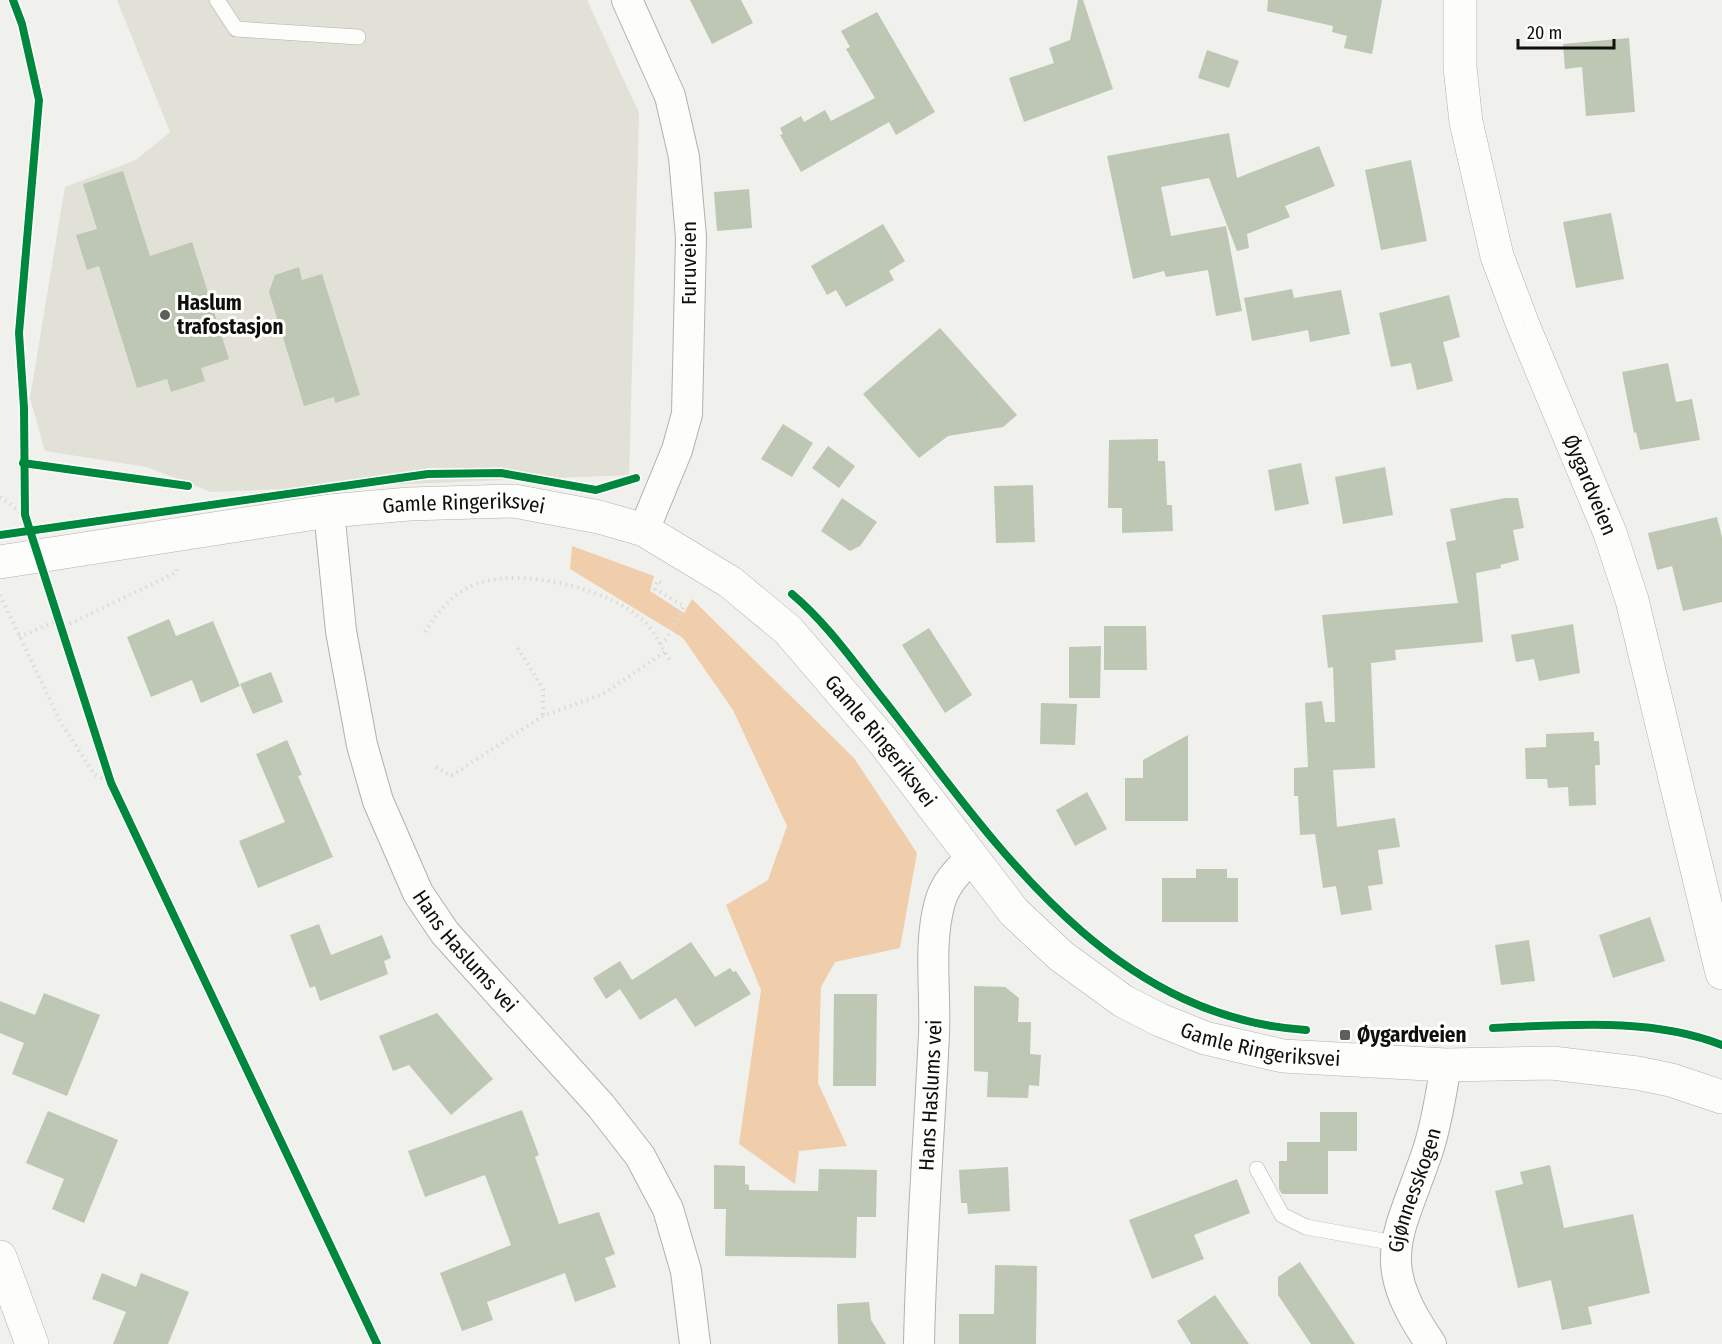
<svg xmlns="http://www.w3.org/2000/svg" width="1722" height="1344" viewBox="0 0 1722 1344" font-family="'Fira Sans Condensed',sans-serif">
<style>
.built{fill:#e1e1d8}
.green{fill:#f1ceab}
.building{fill:#bec7b4}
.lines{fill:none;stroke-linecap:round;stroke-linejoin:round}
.service-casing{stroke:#b1b1ad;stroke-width:16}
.minor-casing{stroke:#b1b1ad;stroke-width:32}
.tertiary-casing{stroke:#b1b1ad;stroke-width:34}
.secondary-casing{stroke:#b1b1ad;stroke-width:34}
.path{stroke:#dadad9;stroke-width:4;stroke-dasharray:1.5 4.5;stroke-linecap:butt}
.service{stroke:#fdfdfc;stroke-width:15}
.minor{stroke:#fdfdfc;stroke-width:30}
.tertiary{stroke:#fdfdfc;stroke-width:33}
.secondary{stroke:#fdfdfc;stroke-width:33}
.cycleway-casing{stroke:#fffffe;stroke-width:11}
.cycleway{stroke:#00873e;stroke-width:8}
.poi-dot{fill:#5e5e5a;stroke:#fffffe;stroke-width:2}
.labels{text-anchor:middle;stroke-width:6;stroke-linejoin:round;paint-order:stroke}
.street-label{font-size:21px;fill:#0f0f0c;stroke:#fffffe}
.poi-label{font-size:21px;font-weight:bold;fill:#0f0f0c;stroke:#fffffe;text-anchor:start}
</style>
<rect width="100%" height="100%" fill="#f0f0ec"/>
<polygon class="built" points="117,0 587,0 639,113 629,475 211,492 147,467 45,451 30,398 65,187 136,160 170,132"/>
<polygon class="green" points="572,546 654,576 650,591 684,613 692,599 854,758 917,853 900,948 835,962 821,987 818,1083 847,1146 799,1151 795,1184 739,1144 761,990 726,905 768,880 787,826 733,710 683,638 570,569"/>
<g class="building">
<polygon points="690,0 741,0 753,23 712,44"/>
<polygon points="1078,0 1083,0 1113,89 1024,122 1009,78 1054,63 1049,48 1070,40"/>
<polygon points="1268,0 1382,0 1372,54 1344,48 1347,36 1332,32 1333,26 1267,11"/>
<polygon points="877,12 935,112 896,135 889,122 801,172 780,135 783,134 780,128 801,116 804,122 825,110 831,121 875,98 846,49 850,47 841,31"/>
<polygon points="1629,38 1635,112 1586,116 1582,67 1565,69 1563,44"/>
<polygon points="1207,50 1239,61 1229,88 1198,78"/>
<polygon points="1229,133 1237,178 1319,146 1335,186 1285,206 1290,217 1247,234 1249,248 1237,251 1209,178 1161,187 1171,236 1226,226 1242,311 1216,316 1208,270 1166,277 1164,271 1133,279 1107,156"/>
<polygon points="1411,160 1427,241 1381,250 1365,170"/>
<polygon points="123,171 150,256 192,242 229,359 201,368 205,381 171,392 167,379 137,388 99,266 87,270 76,235 97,229 83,184"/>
<polygon points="749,189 752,228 717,231 714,192"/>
<polygon points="1611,213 1624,279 1576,288 1563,222"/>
<polygon points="883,224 905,261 889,271 894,280 846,307 836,290 827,295 811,266"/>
<polygon points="299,267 302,280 322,274 360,395 335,403 334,397 304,406 269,292 275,275"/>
<polygon points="1292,289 1294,298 1341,290 1350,334 1310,342 1308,330 1252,341 1244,298"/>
<polygon points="1449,295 1460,337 1443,342 1453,381 1417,390 1411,363 1391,367 1379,313"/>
<polygon points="940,328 1017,415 1003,427 948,436 919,458 863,394"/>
<polygon points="1668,363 1676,402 1692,399 1700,440 1640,450 1636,432 1634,433 1622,372"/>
<polygon points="783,424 813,443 792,477 761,459"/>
<polygon points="1158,439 1158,461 1165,461 1167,505 1172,505 1173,531 1122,533 1122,508 1108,508 1109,440"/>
<polygon points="828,446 855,466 839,488 812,468"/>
<polygon points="1301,463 1309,504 1275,511 1268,470"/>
<polygon points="1385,467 1393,515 1343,524 1335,477"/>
<polygon points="1033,485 1035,542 996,543 994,486"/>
<polygon points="842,498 877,522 860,546 850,551 821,531"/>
<polygon points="1505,498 1518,498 1524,528 1513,530 1519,560 1500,565 1501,568 1476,573 1483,642 1395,650 1396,660 1371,663 1375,768 1333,770 1337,827 1395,818 1400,847 1378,850 1383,884 1368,886 1372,910 1341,915 1336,886 1323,888 1315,834 1300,835 1298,796 1294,796 1294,768 1308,767 1305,703 1322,701 1325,722 1335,722 1333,667 1328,668 1322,615 1458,603 1446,542 1456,540 1450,509"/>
<polygon points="1717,517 1722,537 1722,602 1683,611 1672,566 1657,570 1648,533"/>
<polygon points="169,619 176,636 213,621 240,686 201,703 192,680 151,697 127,637"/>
<polygon points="1573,624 1580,673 1539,681 1534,659 1516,662 1511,635"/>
<polygon points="1104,626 1146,626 1147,670 1104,670"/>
<polygon points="929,628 972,695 945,713 902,645"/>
<polygon points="1101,646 1100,698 1069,698 1069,647"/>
<polygon points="271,672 283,702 253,714 240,684"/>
<polygon points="1041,703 1077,704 1075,745 1040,744"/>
<polygon points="1594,732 1594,741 1599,741 1600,765 1595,765 1596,805 1569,806 1568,787 1548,788 1547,779 1526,779 1525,748 1546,747 1546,734"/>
<polygon points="1188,735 1188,821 1125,821 1125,778 1143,778 1143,760"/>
<polygon points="287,740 302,775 298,776 333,857 258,888 239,841 285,822 256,754"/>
<polygon points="1087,792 1107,829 1075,846 1056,810"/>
<polygon points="1196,869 1227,869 1227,878 1238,878 1238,922 1162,922 1162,878 1196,878"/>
<polygon points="1650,917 1665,961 1613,978 1599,935"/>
<polygon points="319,924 331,955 382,935 391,958 384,961 388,974 320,1001 315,986 310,988 290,935"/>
<polygon points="1529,940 1535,981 1501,985 1495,945"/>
<polygon points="691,942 715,977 730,968 733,972 736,971 751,994 695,1027 676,998 640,1020 620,989 606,999 593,978 620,961 632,980"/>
<polygon points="974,986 1005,987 1019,998 1018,1022 1031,1022 1030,1054 1041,1055 1039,1086 1029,1085 1028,1098 987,1097 988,1072 974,1071"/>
<polygon points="44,993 100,1015 67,1096 12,1074 24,1043 0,1033 0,1001 35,1015"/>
<polygon points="834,994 877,994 876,1086 833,1086"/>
<polygon points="437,1013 493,1079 451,1115 409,1065 393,1071 379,1036"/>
<polygon points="522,1110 539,1155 535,1157 559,1224 599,1212 615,1254 605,1258 616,1287 575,1302 565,1273 487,1302 493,1320 462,1331 440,1273 511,1245 485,1175 425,1197 408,1151"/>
<polygon points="48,1111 118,1140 84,1223 52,1209 64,1179 26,1163"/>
<polygon points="1320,1112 1357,1112 1357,1151 1328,1151 1328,1194 1282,1194 1279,1189 1279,1161 1287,1161 1287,1142 1320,1142"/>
<polygon points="714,1165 745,1166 745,1184 749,1185 749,1190 818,1191 819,1169 877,1170 876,1217 857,1217 856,1258 725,1256 726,1209 714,1209"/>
<polygon points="1550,1165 1564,1228 1633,1214 1650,1293 1588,1307 1592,1324 1562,1330 1551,1280 1518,1288 1495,1191 1523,1184 1520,1172"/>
<polygon points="1008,1167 1010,1211 968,1214 967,1203 961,1203 959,1170"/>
<polygon points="1237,1179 1250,1213 1194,1235 1204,1259 1152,1279 1129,1220"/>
<polygon points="1300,1262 1355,1344 1311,1344 1278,1295 1278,1277"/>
<polygon points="995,1265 1037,1266 1036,1344 959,1344 959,1314 994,1314"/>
<polygon points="102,1273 136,1287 141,1273 189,1292 168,1344 113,1344 126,1312 92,1299"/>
<polygon points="1215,1295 1249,1344 1191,1344 1177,1321"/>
<polygon points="869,1302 871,1320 886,1344 838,1344 837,1304"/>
</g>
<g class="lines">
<g class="service-casing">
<g id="service">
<polyline points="217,0 236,29 358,37"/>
<polyline points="1257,1169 1282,1215 1306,1227 1395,1243"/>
</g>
</g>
<g class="minor-casing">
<g id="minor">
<polyline points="627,0 670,96 684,157 691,237 687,414 677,450 644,530"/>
<path id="s1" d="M 329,511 L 341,631 L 362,745 L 378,801 L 418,893 L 445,933 L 601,1106 L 640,1156 L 668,1209 L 686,1271 L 695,1344"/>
<path id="s2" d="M 919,1344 C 921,1240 929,1137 934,1034 C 936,990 928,945 940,902 C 945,884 957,871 971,859"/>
<path id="s3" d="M 1431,1344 C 1372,1259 1399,1237 1428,1150 C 1437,1123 1441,1093 1446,1065"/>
</g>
</g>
<g class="tertiary-casing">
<g id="tertiary">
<path id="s4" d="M 1460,0 L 1460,67 L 1466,122 L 1497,256 L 1523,325 L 1610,533 L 1632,600 L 1722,973"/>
<polyline points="0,1257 32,1344"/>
</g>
</g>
<g class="secondary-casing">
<g id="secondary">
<path id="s5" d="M 0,562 L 329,511 L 409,504 L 514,501 L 599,517 L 644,530 L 730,582 L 788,630 L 883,741 L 1014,912 L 1061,956 L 1123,1001 L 1160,1020 L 1205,1038 L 1283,1056 L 1446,1065 L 1552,1063 L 1637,1073 L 1671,1080 L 1722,1097"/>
</g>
</g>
<g class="path">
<polyline points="0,497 25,515"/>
<polyline points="0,595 60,721 94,774 111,783"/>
<polyline points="59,629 177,572 177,568"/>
<path d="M 425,632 C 439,610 455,590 482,582 C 525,569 613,589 646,623 C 656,634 663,650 671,662"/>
<polyline points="19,637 57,621"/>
<polyline points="660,644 666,639 684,606 655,589 657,581 663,583"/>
<polyline points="518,648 543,689 543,716"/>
<polyline points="436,767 451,776 543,716 603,694 665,652"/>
</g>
<use href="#service" class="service"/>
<use href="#minor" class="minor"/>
<use href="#tertiary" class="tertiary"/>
<use href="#secondary" class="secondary"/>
<g class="cycleway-casing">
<g id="cycleway">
<polyline points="13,0 22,24 39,100 19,333 24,408 25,515 111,783 377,1344"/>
<polyline points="23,463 188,486"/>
<polyline points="0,535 428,474 501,473 596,490 636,478"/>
<path d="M 792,594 C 829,625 857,667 887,704 C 997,846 1109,1017 1306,1030"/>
<path d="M 1493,1028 C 1567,1025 1652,1017 1722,1045"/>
</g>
</g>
<use href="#cycleway" class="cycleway"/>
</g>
<g class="poi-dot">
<circle cx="165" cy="315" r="6"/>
<rect x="1339" y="1029" width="12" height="12" rx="3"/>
</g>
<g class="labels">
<g class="street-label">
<text transform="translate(689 263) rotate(-90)" y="7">Furuveien</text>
<text dy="7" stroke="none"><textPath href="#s4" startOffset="507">Øygardveien</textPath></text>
<text dy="7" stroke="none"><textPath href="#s5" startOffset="468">Gamle Ringeriksvei</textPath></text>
<text dy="7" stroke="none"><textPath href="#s5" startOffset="972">Gamle Ringeriksvei</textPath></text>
<text dy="7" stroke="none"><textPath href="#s1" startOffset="470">Hans Haslums vei</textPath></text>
<text dy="7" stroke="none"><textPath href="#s5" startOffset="1476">Gamle Ringeriksvei</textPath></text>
<text dy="7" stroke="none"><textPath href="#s2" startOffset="249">Hans Haslums vei</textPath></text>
<text dy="7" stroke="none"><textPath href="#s3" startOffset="165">Gjønnesskogen</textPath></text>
</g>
<g class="poi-label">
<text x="177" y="310">Haslum<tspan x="177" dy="24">trafostasjon</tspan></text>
<text x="1357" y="1042">Øygardveien</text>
</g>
</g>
<path d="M1518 39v9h96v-9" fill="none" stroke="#0f0f0c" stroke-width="3"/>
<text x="1527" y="39" font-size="18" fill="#0f0f0c" stroke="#fffffe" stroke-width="4.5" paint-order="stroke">20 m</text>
</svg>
